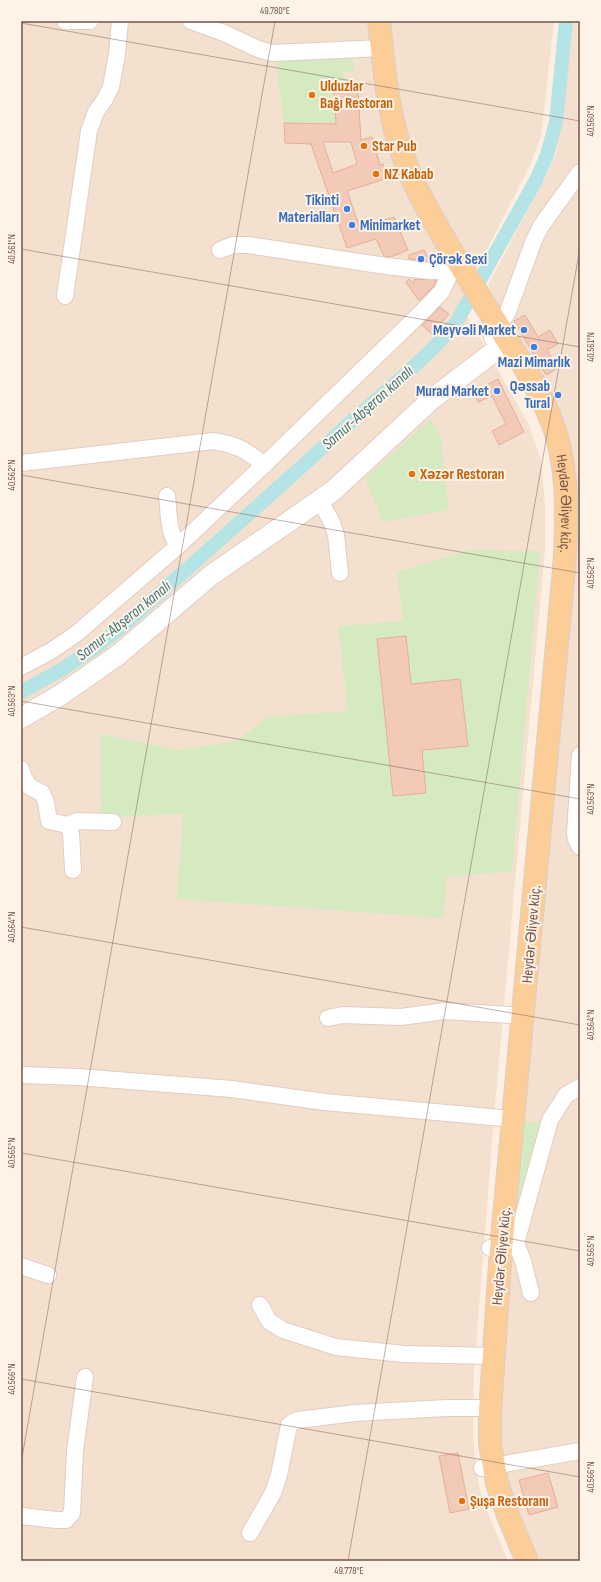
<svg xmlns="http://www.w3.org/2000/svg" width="601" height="1582" viewBox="0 0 601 1582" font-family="'Sofia Sans Condensed',sans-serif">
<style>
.residential{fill:#f4e0cf}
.green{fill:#d5eac0}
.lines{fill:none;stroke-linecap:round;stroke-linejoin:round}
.canal{stroke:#b5e4e6;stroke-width:14}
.building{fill:#f3c9b8;stroke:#e6ae98;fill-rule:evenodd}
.minor-casing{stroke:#e3ccc0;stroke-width:18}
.tertiary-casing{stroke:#e3ccc0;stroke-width:22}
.primary-casing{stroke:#d8cfcb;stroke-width:24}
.minor{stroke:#fff;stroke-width:16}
.tertiary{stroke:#fff;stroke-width:20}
.primary{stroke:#fdcd98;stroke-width:22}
.ticks{fill:none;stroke:#745347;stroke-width:1;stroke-opacity:0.45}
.food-dot{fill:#e8710a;stroke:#fff3e8;stroke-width:1.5}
.shop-dot{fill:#3f7fe0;stroke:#fff3e8;stroke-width:1.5}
.labels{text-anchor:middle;stroke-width:4;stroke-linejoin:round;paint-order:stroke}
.food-label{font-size:15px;font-weight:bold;fill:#c56008;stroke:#fff3e8;text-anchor:start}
.shop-label{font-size:15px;font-weight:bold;fill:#366cbe;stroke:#fff3e8;text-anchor:end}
.street-label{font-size:15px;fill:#745347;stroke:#fff3e8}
.water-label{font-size:16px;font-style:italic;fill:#3b777b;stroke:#fff3e8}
.neatline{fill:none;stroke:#745347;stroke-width:1.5}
.ticks-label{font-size:10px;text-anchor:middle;fill:#745347}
</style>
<rect width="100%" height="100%" fill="#fdefe1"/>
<g class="residential">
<polygon points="21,21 554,21 541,137 530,165 460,303 529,425 541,460 545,505 545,550 495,1105 474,1370 473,1435 476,1469 482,1499 508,1561 21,1561"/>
<polygon points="572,21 580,21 580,1561 534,1561 509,1504 495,1426 571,545 553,410 488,285 547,174 556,153 562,124"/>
</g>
<g class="green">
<polygon points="353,56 354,71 343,72 349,92 334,93 336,124 284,123 276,62"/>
<polygon points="431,419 441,439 449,510 383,522 365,478"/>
<polygon points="470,550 540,551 512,871 446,877 444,918 177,899 183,814 101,817 100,734 179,750 237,741 267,717 348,711 338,626 403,621 397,572"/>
<polygon points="519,1121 542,1123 514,1239"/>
</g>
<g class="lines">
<path class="canal" d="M 21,692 L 59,671 L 92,650 L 123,626 C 200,557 277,490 353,420 C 387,390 427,358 456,323 L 536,180 L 547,155 L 556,122 L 566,21"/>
</g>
<g class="building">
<path d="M 358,91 L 361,140 L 372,137 L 380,165 L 383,164 L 388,178 L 347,191 L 360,228 L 394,217 L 408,250 L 391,257 L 384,256 L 376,239 L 347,248 L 311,144 L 285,143 L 284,123 L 336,124 L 334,92 ZM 323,142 L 351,142 L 357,164 L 333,173 Z"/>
<polygon points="424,250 431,262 409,259 409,255"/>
<polygon points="409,279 414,284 414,279 436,280 434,286 419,301 406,282"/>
<polygon points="440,307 449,314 432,334 422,325"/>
<polygon points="525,315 538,337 550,330 558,344 547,350 558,368 546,375 514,321"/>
<polygon points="498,379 524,432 499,445 492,431 506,424 492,396 478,402 473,392"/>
<polygon points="406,636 411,684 460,679 468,746 422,750 426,793 393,796 377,639"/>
<polygon points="458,1453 469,1509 450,1513 439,1456"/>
<polygon points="548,1473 558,1507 529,1515 519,1480"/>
</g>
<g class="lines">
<g class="minor-casing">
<g id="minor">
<polyline points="65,21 90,21"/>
<polyline points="191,21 224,33 258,49 272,53 382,48"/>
<polyline points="220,250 233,245 248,245 386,266 430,271 451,271 458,267"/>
<polyline points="65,296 89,131 96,112 105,99 111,87 117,54 120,21"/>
<path d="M 492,338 C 492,322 499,325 506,315 C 508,313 509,309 510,306 L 534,240 L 541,226 L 580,172"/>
<path d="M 21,463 L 213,441 C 237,445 245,449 264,465"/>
<path d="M 167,496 C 169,513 168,532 178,546"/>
<polyline points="320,500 332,523 336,535 340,573"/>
<polyline points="21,667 51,651 76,634 178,546 264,465 426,308 442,291 451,271"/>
<polyline points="580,755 575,833 576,839 580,847"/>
<polyline points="21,769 24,778 30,787 42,793 46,802 49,821 68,825 71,833 73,870"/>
<polyline points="68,825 78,821 113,822"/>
<polyline points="328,1018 343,1015 401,1017 445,1011 511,1015"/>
<polyline points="21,1075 78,1077 232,1089 325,1102 513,1119"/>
<polyline points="516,1243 523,1261 531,1293"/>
<polyline points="490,1248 507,1248 516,1243 550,1120 566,1095 580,1087"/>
<polyline points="21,1266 48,1275"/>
<polyline points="260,1305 269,1321 283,1330 336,1347 404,1354 493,1356"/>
<polyline points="482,1468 580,1451"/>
<polyline points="21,1516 56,1520 66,1520 72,1513 75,1451 85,1377"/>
<polyline points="250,1533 273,1493 279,1475 289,1425 293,1422 298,1420 355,1413 447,1408 479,1408"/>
</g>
</g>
<g class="tertiary-casing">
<polyline id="tertiary" points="21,718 62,694 118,655 210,576 320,500 334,490 432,399 508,341"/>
</g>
<g class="primary-casing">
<g id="primary">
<path id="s1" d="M 379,21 C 384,69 388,119 406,164 C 419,197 438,229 457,260 C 482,301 509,342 534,383 C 542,400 551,416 556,434 C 569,477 567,525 564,569 L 501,1249 L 490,1412 L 490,1444 L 497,1483 L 509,1518 L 527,1561"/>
</g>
</g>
<use href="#minor" class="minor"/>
<use href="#tertiary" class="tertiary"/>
<use href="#primary" class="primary"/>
</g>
<path class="ticks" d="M 21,23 L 580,121M 21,249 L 580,347M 21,475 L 580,573M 21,701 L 580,799M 21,927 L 580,1025M 21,1153 L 580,1251M 21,1379 L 580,1477M 21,1463 L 275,21M 348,1561 L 580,248"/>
<g class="food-dot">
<circle cx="312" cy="95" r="4"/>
<circle cx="364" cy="146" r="4"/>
<circle cx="376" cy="174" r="4"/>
<circle cx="412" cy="474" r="4"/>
<circle cx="462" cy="1501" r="4"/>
</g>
<g class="shop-dot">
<circle cx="347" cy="209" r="4"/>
<circle cx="352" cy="225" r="4"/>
<circle cx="421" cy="259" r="4"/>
<circle cx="524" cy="330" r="4"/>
<circle cx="534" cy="347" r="4"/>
<circle cx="497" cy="391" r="4"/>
<circle cx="558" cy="395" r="4"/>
</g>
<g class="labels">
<g class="food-label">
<text x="320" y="91">Ulduzlar<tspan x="320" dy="17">Bağı Restoran</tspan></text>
<text x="372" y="151">Star Pub</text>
<text x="384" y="179">NZ Kabab</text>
<text x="420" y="479">Xəzər Restoran</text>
<text x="470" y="1506">Şuşa Restoranı</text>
</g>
<g class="shop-label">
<text x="339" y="205">Tikinti<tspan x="339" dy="17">Materialları</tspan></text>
<text x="360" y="230" text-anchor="start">Minimarket</text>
<text x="429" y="264" text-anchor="start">Çörək Sexi</text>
<text x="516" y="335">Meyvəli Market</text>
<text x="534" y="367" text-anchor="middle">Mazi Mimarlık</text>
<text x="550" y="391">Qəssab<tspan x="550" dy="17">Tural</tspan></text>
<text x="489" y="396">Murad Market</text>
</g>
<g class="street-label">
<text dy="5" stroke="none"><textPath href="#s1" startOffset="526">Heydər Əliyev küç.</textPath></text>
<text transform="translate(531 934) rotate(-85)" y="5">Heydər Əliyev küç.</text>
<text transform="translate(501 1256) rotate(-85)" y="5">Heydər Əliyev küç.</text>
</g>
<g class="water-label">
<text transform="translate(367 407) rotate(-42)" y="6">Samur-Abşeron kanalı</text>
<text transform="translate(123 620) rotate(-39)" y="6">Samur-Abşeron kanalı</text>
</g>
</g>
<rect width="601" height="1582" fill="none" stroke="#fff3e8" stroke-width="44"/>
<rect x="22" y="22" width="557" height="1538" class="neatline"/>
<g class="ticks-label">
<text x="275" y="14">49.780°E</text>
<text transform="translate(590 121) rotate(-90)" y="4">40.560°N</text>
<text transform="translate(11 249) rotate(-90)" y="4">40.561°N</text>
<text transform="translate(590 347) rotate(-90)" y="4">40.561°N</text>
<text transform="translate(11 475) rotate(-90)" y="4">40.562°N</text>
<text transform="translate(590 573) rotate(-90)" y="4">40.562°N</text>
<text transform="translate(11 701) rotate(-90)" y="4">40.563°N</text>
<text transform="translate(590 799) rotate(-90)" y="4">40.563°N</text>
<text transform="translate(11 927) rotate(-90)" y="4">40.564°N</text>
<text transform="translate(590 1025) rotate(-90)" y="4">40.564°N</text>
<text transform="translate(11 1153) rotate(-90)" y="4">40.565°N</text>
<text transform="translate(590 1251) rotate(-90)" y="4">40.565°N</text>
<text transform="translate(11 1379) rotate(-90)" y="4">40.566°N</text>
<text transform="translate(590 1477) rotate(-90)" y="4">40.566°N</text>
<text x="349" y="1574">49.778°E</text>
</g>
</svg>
